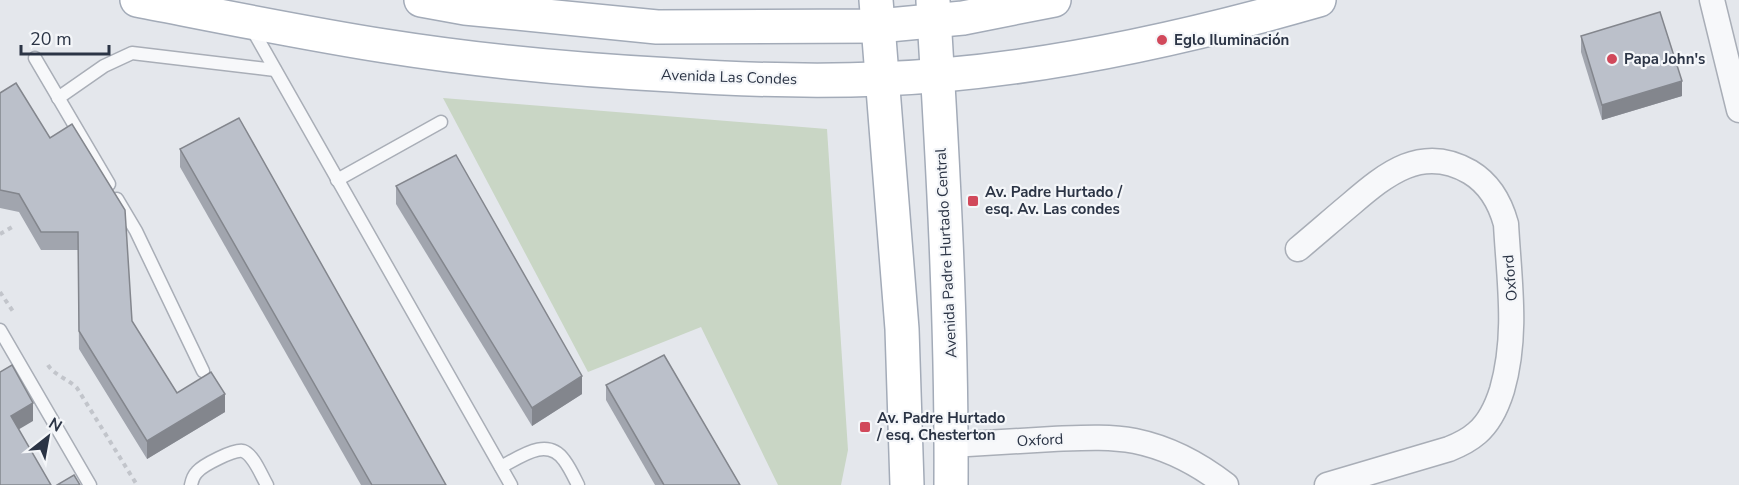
<svg xmlns="http://www.w3.org/2000/svg" width="1739" height="485" viewBox="0 0 1739 485" font-family="'Nunito Sans',sans-serif">
<style>
.green{fill:#c9d6c5}
.lines{fill:none;stroke-linecap:round;stroke-linejoin:round}
.service-casing{stroke:#a9aeb7;stroke-width:15}
.minor-casing{stroke:#a9aeb7;stroke-width:27}
.primary-casing{stroke:#a3abb8;stroke-width:36}
.path{stroke:#c2c5cb;stroke-width:4;stroke-dasharray:4.5 4.5;stroke-linecap:butt}
.service{stroke:#f7f8fa;stroke-width:12}
.minor{stroke:#f7f8fa;stroke-width:24}
.primary{stroke:#fff;stroke-width:33}
.wall{fill:#a1a5ae}
.shaded-wall{fill:#83868d}
.building{fill:#bbc0ca;stroke:#83868d;stroke-width:1.5}
.poi-dot{fill:#d1495b;stroke:#f4f6f9;stroke-width:2}
.labels{text-anchor:middle;stroke-width:4.5;stroke-linejoin:round;paint-order:stroke}
.poi-label{font-size:15px;font-weight:bold;fill:#2b3445;stroke:#f4f6f9;text-anchor:start}
.street-label{font-size:15px;fill:#2b3445;stroke:#f4f6f9}
</style>
<rect width="100%" height="100%" fill="#e4e7ec"/>
<polygon class="green" points="443,98 827,129 848,450 841,485 778,485 701,327 588,372"/>
<g class="lines">
<g class="service-casing">
<g id="service">
<polyline points="251,27 511,485"/>
<polyline points="35,58 109,184"/>
<polyline points="58,98 104,66 132,53 275,70"/>
<polyline points="337,180 441,122"/>
<polyline points="117,199 136,231 203,371"/>
<polyline points="0,330 90,485"/>
<path d="M 501,467 C 520,457 547,436 564,460 C 570,468 574,477 578,485"/>
<path d="M 191,485 C 192,480 193,476 197,472 C 203,465 234,449 243,451 C 254,455 261,475 267,485"/>
</g>
</g>
<g class="minor-casing">
<g id="minor">
<polyline points="1712,0 1739,110"/>
<path d="M 1298,249 C 1316,234 1333,219 1351,204 C 1386,174 1422,144 1470,172 C 1490,184 1500,202 1506,224 C 1509,280 1518,334 1502,390 C 1497,406 1490,422 1477,433 C 1468,441 1459,445 1449,449 L 1327,485"/>
<path d="M 951,445 C 985,443 1019,441 1053,439 C 1080,438 1108,436 1135,441 C 1169,448 1199,464 1226,485"/>
</g>
</g>
<g class="primary-casing">
<g id="primary">
<path d="M 137,0 C 220,16 302,33 385,46 C 480,61 576,70 672,75 C 762,81 853,83 943,75 C 1070,64 1197,35 1319,0"/>
<polyline points="421,0 465,8 657,27 878,26 963,18 1054,0"/>
<polyline points="876,0 902,329 907,485"/>
<path d="M 933,1 C 943,163 952,323 951,485"/>
</g>
</g>
<g class="path">
<polyline points="0,234 14,226"/>
<polyline points="0,292 14,313"/>
<path d="M 48,365 C 54,375 68,379 77,388 L 137,485"/>
</g>
<use href="#service" class="service"/>
<use href="#minor" class="minor"/>
<use href="#primary" class="primary"/>
</g>
<g class="wall">
<polygon points="1581,36 1682,96 1602,120 1581,52"/>
<polygon points="0,93 132,321 177,393 225,412 147,459 79,349 78,250 41,250 19,212 0,208"/>
<polygon points="180,149 446,485 361,485 180,167"/>
<polygon points="396,186 582,394 532,426 396,204"/>
<polygon points="606,385 740,485 655,485 606,400"/>
</g>
<g class="shaded-wall">
<polygon points="1682,81 1682,96 1602,120 1602,105"/>
<polygon points="582,376 582,394 532,426 532,408"/>
<polygon points="225,394 225,412 147,459 147,441"/>
<polygon points="33,403 33,421 11,434 11,416"/>
</g>
<g class="building">
<polygon points="1660,12 1682,81 1602,105 1581,36"/>
<polygon points="16,83 50,138 72,124 125,210 132,321 177,393 211,372 225,394 147,441 79,331 78,232 41,232 19,194 0,190 0,93"/>
<polygon points="239,118 446,485 372,485 180,149"/>
<polygon points="456,155 582,376 532,408 396,186"/>
<polygon points="664,355 740,485 664,485 606,385"/>
<polygon points="12,365 33,403 11,416 51,485 0,485 0,372"/>
<polygon points="74,475 80,485 57,485"/>
</g>
<g class="poi-dot">
<circle cx="1162" cy="40" r="6"/>
<circle cx="1612" cy="59" r="6"/>
<rect x="967" y="195" width="12" height="12" rx="3"/>
<rect x="859" y="421" width="12" height="12" rx="3"/>
</g>
<g class="labels">
<g class="poi-label">
<text x="1174" y="45">Eglo Iluminación</text>
<text x="1624" y="64">Papa John's</text>
<text x="985" y="197">Av. Padre Hurtado /<tspan x="985" dy="17">esq. Av. Las condes</tspan></text>
<text x="877" y="423">Av. Padre Hurtado<tspan x="877" dy="17">/ esq. Chesterton</tspan></text>
</g>
<g class="street-label">
<text transform="translate(729 77) rotate(2)" y="5">Avenida Las Condes</text>
<text transform="translate(946 253) rotate(-93)" y="5">Avenida Padre Hurtado Central</text>
<text transform="translate(1510 278) rotate(-95)" y="5">Oxford</text>
<text transform="translate(1040 440) rotate(-3)" y="5">Oxford</text>
</g>
</g>
<g transform="translate(48 437) rotate(31)" stroke="#f4f6f9" stroke-width="4.5" paint-order="stroke">
<path d="M0-4.5L10 22L0 15L-10 22Z" fill="#2b3445"/>
<text y="-9" font-size="16" font-weight="bold" text-anchor="middle" fill="#2b3445">N</text>
</g>
<path d="M21 45v9h88v-9" fill="none" stroke="#2b3445" stroke-width="3"/>
<text x="30" y="45" font-size="18" fill="#2b3445" stroke="#f4f6f9" stroke-width="4.5" paint-order="stroke">20 m</text>
</svg>
